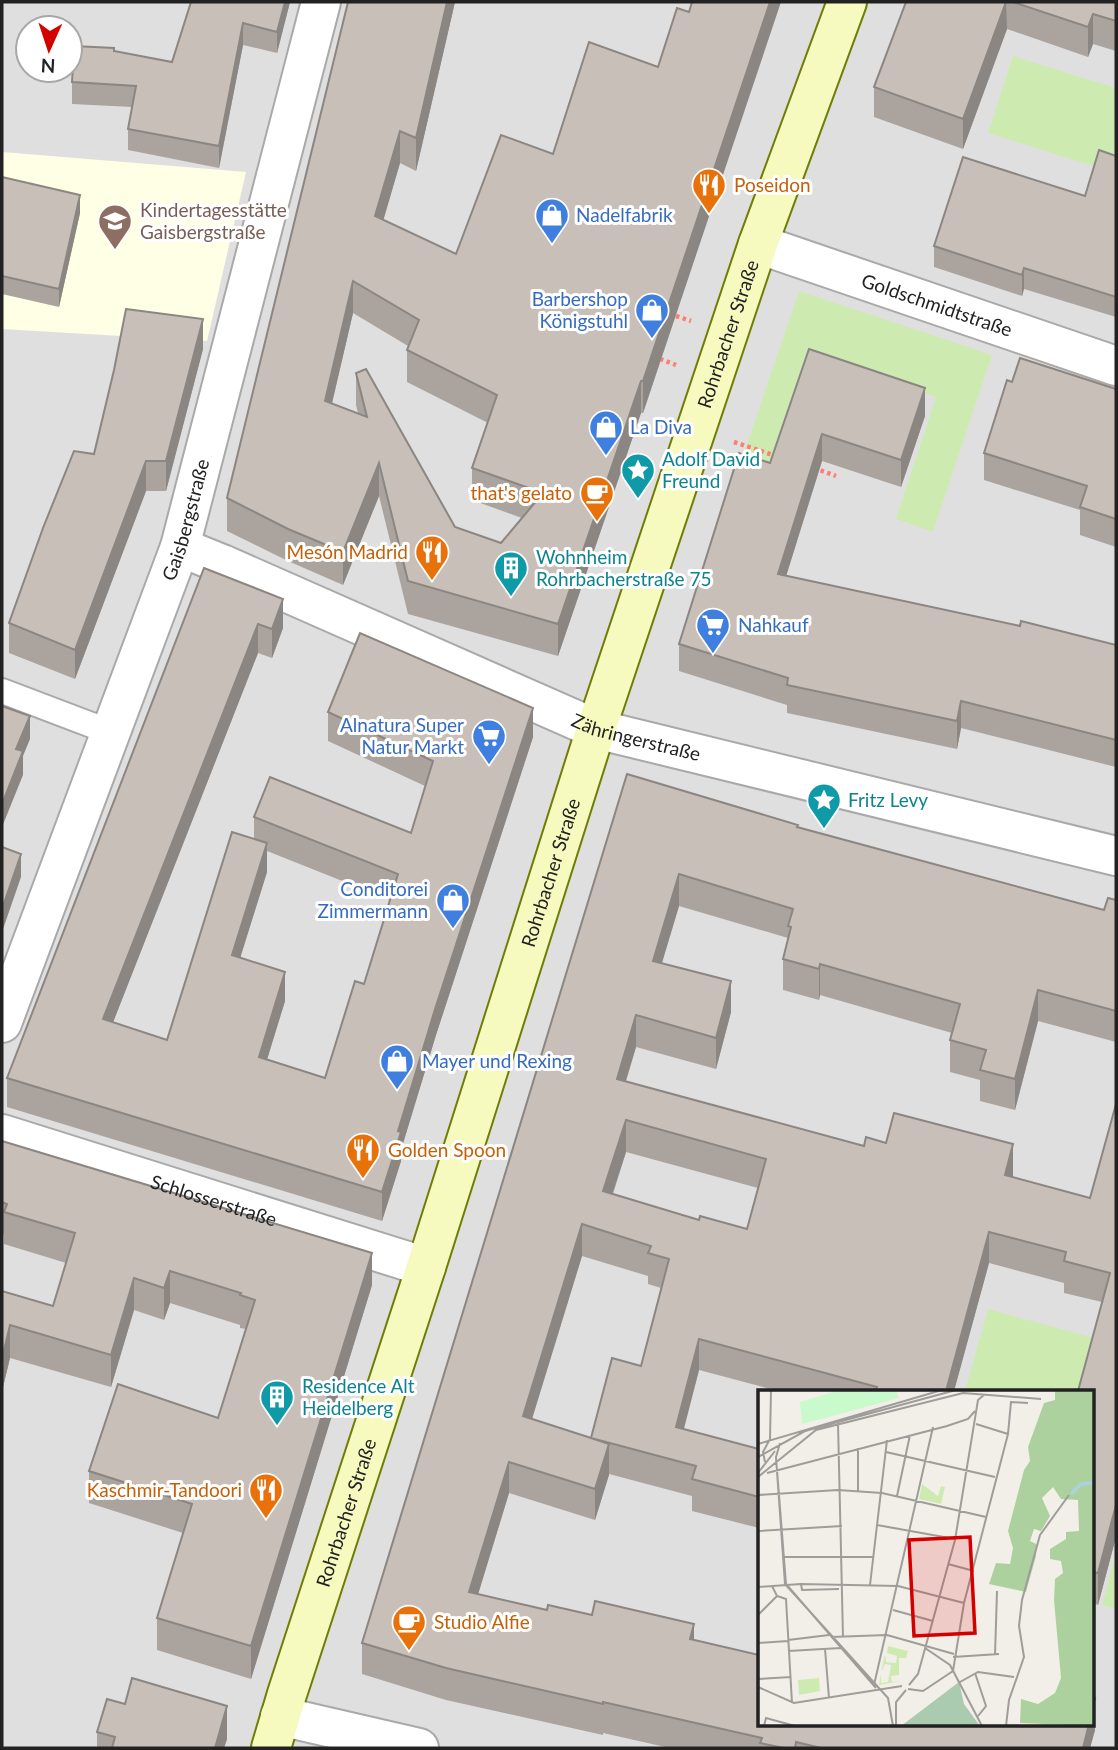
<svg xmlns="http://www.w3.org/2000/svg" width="1118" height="1750" viewBox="0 0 1118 1750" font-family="Lato,sans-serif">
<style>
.residential{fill:#e0dfdf;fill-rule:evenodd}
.education{fill:#ffffe5}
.grass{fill:#cdebb0}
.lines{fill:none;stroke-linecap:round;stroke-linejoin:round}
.service-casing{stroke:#a9a9a9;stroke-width:28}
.minor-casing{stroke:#a9a9a9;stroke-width:42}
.secondary-casing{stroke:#707d05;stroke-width:42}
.path{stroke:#fa8072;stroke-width:4.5;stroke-dasharray:3.5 3.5;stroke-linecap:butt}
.service{stroke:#fff;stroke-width:24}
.minor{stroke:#fff;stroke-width:38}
.secondary{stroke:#f7fabf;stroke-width:38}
.wall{fill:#aba49e;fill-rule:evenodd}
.shaded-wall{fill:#8b8681}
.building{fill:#c7bfb8;stroke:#8b8681;stroke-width:2;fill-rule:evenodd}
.labels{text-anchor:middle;stroke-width:6;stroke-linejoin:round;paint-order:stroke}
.food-label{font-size:19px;fill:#c56008;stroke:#fff;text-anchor:start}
.education-label{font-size:19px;fill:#785e54;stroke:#fff;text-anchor:start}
.shop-label{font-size:19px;fill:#366cbe;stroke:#fff;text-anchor:start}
.street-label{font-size:19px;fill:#222;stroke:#fff}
.culture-label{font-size:19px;fill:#0d838f;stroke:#fff;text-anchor:start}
.inset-river{fill:none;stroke:#aad3df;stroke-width:3.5}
.inset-road{fill:none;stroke:#9f9d99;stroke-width:2}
.view{fill:#d40000;fill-opacity:0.15;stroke:#d40000;stroke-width:3.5}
.inset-edge{fill:none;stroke:#222;stroke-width:3.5}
</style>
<rect width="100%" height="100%" fill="#f2efe9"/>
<path class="residential" d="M 2,2 L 1116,2 L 1116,1748 L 2,1748 ZM 28,28 L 70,28 L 70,70 L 28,70 ZM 759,1391 L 1092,1391 L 1092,1724 L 759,1724 Z"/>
<polygon class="education" points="2,152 246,172 207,341 2,329"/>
<g class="grass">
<polygon points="1013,56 1116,88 1116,173 988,133"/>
<polygon points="799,291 992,355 933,532 896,519 936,397 813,356 772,476 740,465"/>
<polygon points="988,1309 1094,1338 1080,1391 965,1391"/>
<polygon points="1116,1553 1116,1609 1102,1605"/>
</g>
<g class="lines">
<g class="service-casing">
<polyline id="service" points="2,691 110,732"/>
</g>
<g class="minor-casing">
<g id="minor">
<path id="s1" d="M 758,244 L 1116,366"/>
<path id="s2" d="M 180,547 L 222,564 L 596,729 L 1116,856"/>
<path id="s3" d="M 2,1023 L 180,547 L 321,2"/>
<path id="s4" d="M 2,1134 L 426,1267"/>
<polyline points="280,1716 419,1748"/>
</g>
</g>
<g class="secondary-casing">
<g id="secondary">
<path id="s5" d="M 271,1748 L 287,1694 L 426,1267 L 596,729 L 758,244 L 847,2"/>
</g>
</g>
<g class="path">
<polyline points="676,316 691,321"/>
<polyline points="660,359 676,365"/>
<polyline points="734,442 779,457"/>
<polyline points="814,468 836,476"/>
</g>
<use href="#service" class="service"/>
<use href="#minor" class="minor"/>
<use href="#secondary" class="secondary"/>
</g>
<g class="wall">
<polygon points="191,2 290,2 277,53 243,45 219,168 128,150 128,129 132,107 72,104 72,82 114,51 172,62"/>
<path d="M 455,2 L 416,171 L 400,163 L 383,220 L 456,254 L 553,154 L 658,67 L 759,65 L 643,413 L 641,413 L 558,656 L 408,614 L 379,496 L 343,585 L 288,561 L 227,531 L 227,498 ZM 353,313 L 408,346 L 407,350 L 407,382 L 488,423 L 472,468 L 472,500 L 522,518 L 501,543 L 455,527 L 356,373 L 356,405 L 358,413 L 332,403 Z"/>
<polygon points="906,2 1116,2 1116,51 1093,44 1088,57 1007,29 963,149 874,117 874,87"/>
<polygon points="1116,156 1116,317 1024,289 1022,296 934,267 934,246 1085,196"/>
<polygon points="2,177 80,213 59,307 2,294"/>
<polygon points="203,349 166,491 146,491 75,679 9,653 9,623"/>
<polygon points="809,349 925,416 901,487 822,461 786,576 1020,626 1116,645 1116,767 961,728 957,749 787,713 787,705 679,671 679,644 770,463"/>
<polygon points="1012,382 1116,389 1116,547 1080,535 1080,510 984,480 984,453"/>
<path d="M 204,568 L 283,628 L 272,658 L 258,653 L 113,1022 L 167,1040 L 254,839 L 254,817 L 411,833 L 425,786 L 328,741 L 328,712 L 533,737 L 436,1035 L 401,1150 L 401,1161 L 382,1221 L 7,1107 L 7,1078 ZM 267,851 L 390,900 L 364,984 L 325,1078 L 267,1059 L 285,1001 L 240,958 L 267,872 Z"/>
<path d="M 627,774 L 798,828 L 1104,910 L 1116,900 L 1116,1042 L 1038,1021 L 1015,1110 L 980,1101 L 980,1080 L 950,1072 L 950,1040 L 952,1033 L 820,995 L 819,1000 L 783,990 L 783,959 L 788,938 L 679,906 L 662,963 L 731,1012 L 716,1069 L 636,1047 L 626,1081 L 864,1146 L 886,1143 L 1013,1176 L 1012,1177 L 1090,1198 L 1116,1104 L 1116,1537 L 1098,1605 L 1092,1603 L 1092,1391 L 1102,1302 L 1064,1293 L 1064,1283 L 989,1263 L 954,1391 L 778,1391 L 699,1370 L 684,1429 L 759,1449 L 759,1528 L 692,1511 L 692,1496 L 609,1474 L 595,1520 L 509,1493 L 478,1594 L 547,1610 L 694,1640 L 1095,1730 L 1090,1748 L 670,1748 L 603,1733 L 603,1735 L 446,1700 L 362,1674 L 362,1643 ZM 626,1152 L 758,1188 L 747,1229 L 699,1220 L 613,1194 ZM 582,1256 L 648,1276 L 648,1284 L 661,1288 L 641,1366 L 591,1438 L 532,1419 Z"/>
<polygon points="2,1141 372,1285 251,1679 157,1650 157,1618 183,1533 89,1503 89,1471 218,1418 246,1329 240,1328 240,1325 170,1303 164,1320 134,1310 111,1387 10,1358 2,1391 2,1291 53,1306 66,1263 4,1244 4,1235 2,1234"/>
<polygon points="97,1732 227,1739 224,1748 97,1748"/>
</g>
<g class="shaded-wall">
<polygon points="285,2 290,2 277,53 277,32"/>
<polygon points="447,2 455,2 416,171 416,138"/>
<polygon points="770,2 781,2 643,413 643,381"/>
<polygon points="1006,2 1007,29 963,149 963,119"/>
<polygon points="1093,14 1093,44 1088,57 1088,27"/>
<polygon points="243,23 243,45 219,168 219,146"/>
<polygon points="400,131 400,163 375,249 375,216"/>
<polygon points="80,195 80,213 59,307 59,289"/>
<polygon points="1024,268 1024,289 1022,296 1022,275"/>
<polygon points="353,281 353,313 325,433 325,401"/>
<polygon points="203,319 203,349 166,491 166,461"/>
<polygon points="641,381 641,413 558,656 558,624"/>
<polygon points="925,388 925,416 901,487 901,460"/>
<polygon points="822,434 822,461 778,602 778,574"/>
<polygon points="146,461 146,491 75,679 75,650"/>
<polygon points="379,463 379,496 343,585 343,552"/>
<polygon points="283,599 283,628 272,658 272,629"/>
<polygon points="258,624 258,653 103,1048 103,1019"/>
<polygon points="961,701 961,728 957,749 957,721"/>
<polygon points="533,708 533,737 436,1035 401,1150 401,1161 382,1221 382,1192 398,1131 436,1006"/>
<polygon points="30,716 30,739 23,756 23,775 2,827 2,804 16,749"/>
<polygon points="267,843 267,872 232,984 232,955"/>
<polygon points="21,854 21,877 2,932 2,909"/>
<polygon points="679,874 679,906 653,992 653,961"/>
<polygon points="820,964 820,995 819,1000 819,969"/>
<polygon points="285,972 285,1001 259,1086 259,1057"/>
<polygon points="731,981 731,1012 716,1069 716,1038"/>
<polygon points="1038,990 1038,1021 1015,1110 1015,1079"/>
<polygon points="636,1015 636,1047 617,1110 617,1079"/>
<polygon points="626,1120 626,1152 603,1222 603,1191"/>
<polygon points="1013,1144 1013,1176 1005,1206 1005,1175"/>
<polygon points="582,1224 582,1256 523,1448 523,1416"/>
<polygon points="989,1232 989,1263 954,1391 946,1391"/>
<polygon points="372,1253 372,1285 251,1679 251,1646"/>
<polygon points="170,1271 170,1303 164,1320 164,1288"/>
<polygon points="134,1278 134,1310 111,1387 111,1355"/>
<polygon points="10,1325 10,1358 2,1391 2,1359"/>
<polygon points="699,1339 699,1370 676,1458 676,1427"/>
<polygon points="609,1444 609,1475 595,1520 595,1489"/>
<polygon points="509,1462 509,1493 469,1624 469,1592"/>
<polygon points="1116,1505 1116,1537 1098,1605 1098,1573"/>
<polygon points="694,1624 694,1655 690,1639"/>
<polygon points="1094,1645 1094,1676 1092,1686 1092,1654"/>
<polygon points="1095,1698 1095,1730 1090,1748 1083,1748 1089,1724 1092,1724 1092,1711"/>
<polygon points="227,1706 227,1739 224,1748 215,1748"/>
</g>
<g class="building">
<polygon points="191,2 285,2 277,32 243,23 219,146 128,129 136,86 72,82 74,46 114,48 114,51 172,62"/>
<path d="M 348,2 L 447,2 L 416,138 L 400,131 L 375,216 L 456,254 L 501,135 L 553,154 L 589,42 L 658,67 L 677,8 L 689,12 L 692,2 L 770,2 L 643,381 L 641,381 L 558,624 L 408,581 L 379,463 L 343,552 L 288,529 L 227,498 ZM 353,281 L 419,320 L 407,350 L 497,395 L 472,468 L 543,493 L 501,543 L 455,527 L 366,369 L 356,373 L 367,417 L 325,401 Z"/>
<polygon points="906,2 1006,2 963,119 874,87"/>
<polygon points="1013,2 1116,2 1116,21 1093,14 1088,27"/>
<polygon points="1099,150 1116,156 1116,297 1024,268 1022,275 934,246 963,157 1085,196"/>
<polygon points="2,177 80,195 59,289 2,276"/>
<polygon points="126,309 203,319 166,461 146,461 75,650 9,623 43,528 74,451 94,454 114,370"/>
<polygon points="809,349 925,388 901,460 822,434 778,574 1020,626 1021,621 1116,645 1116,740 961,701 957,721 787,685 788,678 679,644 739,453 770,463"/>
<polygon points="1020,358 1116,389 1116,519 1080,507 1087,486 984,453 1007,380 1012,382"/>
<polygon points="204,568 283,599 272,629 258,624 103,1019 167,1040 232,832 267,843 232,955 285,972 259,1057 325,1078 355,981 364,984 398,874 254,817 270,777 411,833 433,761 328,712 360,633 533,708 436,1006 398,1131 401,1132 382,1192 7,1078"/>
<polygon points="2,706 30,716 16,749 23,751 2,804"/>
<path d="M 627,774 L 798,825 L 797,827 L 1104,910 L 1108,898 L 1116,900 L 1116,1011 L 1038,990 L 1015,1079 L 980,1070 L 986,1050 L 950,1040 L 960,1004 L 820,964 L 819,969 L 783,959 L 791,927 L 788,926 L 793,909 L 679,874 L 653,961 L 731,981 L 716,1038 L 636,1015 L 617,1079 L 864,1146 L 866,1137 L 886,1143 L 894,1113 L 1013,1144 L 1005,1175 L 1090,1198 L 1116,1104 L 1116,1505 L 1098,1573 L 1092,1572 L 1092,1391 L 1078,1391 L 1110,1273 L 1064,1261 L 1066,1252 L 989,1232 L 946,1391 L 876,1391 L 877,1387 L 699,1339 L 676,1427 L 759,1449 L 759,1497 L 692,1479 L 696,1466 L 591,1438 L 609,1444 L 595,1489 L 509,1462 L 469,1592 L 547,1610 L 548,1605 L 592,1615 L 595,1601 L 694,1624 L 690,1639 L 759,1655 L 759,1724 L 1089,1724 L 1083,1748 L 821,1748 L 796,1742 L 795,1748 L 784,1748 L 760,1743 L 762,1738 L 603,1702 L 603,1704 L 446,1668 L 362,1643 ZM 626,1120 L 766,1159 L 747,1229 L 700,1216 L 699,1220 L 603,1191 ZM 582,1224 L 651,1246 L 648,1253 L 669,1259 L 641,1366 L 612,1358 L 591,1438 L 523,1416 Z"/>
<polygon points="2,847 21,854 2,909"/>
<polygon points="2,1141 372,1253 251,1646 157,1618 192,1504 89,1471 118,1384 218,1418 255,1300 240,1295 241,1293 170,1271 164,1288 134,1278 111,1355 10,1325 2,1359 2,1291 53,1306 75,1233 4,1212 7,1204 2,1202"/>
<polygon points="132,1678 227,1706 215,1748 112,1748 115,1737 97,1732 107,1699 125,1704"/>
<polygon points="1092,1698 1095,1698 1092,1711"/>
</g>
<defs>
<g id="restaurant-pin" transform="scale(1.75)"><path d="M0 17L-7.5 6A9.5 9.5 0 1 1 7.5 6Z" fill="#e8710a" stroke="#fff"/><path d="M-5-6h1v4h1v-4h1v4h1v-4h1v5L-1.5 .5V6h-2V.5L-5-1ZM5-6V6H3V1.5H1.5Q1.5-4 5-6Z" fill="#fff"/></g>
<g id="shop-pin" transform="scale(1.75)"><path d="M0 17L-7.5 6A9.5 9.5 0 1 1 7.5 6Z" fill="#3f7fe0" stroke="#fff"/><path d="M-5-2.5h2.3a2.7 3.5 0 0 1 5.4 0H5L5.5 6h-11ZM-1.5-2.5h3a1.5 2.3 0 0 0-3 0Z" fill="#fff"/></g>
<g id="school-pin" transform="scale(1.75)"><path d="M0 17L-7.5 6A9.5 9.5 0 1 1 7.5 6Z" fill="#8d6e63" stroke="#fff"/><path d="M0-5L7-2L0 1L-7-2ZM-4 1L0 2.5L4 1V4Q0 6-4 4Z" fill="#fff"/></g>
<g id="sight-pin" transform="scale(1.75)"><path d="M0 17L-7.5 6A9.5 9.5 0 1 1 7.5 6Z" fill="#0f9aa8" stroke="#fff"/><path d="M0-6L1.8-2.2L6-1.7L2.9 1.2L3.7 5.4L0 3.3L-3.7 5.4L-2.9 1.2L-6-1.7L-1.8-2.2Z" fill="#fff"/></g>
<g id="cafe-pin" transform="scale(1.75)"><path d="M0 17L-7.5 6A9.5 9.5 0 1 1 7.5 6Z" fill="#e8710a" stroke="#fff"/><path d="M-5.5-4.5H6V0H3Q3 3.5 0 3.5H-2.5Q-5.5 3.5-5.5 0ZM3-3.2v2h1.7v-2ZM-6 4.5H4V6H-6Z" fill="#fff"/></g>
<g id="building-pin" transform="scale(1.75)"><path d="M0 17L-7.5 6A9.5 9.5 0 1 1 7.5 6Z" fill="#0f9aa8" stroke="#fff"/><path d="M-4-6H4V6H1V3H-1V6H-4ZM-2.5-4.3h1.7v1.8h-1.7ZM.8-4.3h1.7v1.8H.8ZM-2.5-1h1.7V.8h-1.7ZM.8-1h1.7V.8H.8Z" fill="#fff"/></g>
<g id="supermarket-pin" transform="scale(1.75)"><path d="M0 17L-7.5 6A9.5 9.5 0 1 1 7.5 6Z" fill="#3f7fe0" stroke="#fff"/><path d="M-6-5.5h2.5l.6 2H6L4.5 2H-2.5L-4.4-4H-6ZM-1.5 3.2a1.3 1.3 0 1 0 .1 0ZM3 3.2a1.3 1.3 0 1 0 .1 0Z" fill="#fff"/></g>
</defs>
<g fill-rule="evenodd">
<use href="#restaurant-pin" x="709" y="185"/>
<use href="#shop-pin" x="552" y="215"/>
<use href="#school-pin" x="115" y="221"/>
<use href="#shop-pin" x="652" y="310"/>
<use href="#shop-pin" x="606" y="427"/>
<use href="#sight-pin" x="638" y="470"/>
<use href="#cafe-pin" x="597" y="493"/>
<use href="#restaurant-pin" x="432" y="552"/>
<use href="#building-pin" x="511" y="568"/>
<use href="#supermarket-pin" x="713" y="625"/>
<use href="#supermarket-pin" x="489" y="736"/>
<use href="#sight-pin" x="824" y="800"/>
<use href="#shop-pin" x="453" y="900"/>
<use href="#shop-pin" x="397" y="1061"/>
<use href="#restaurant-pin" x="363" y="1150"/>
<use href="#building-pin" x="277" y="1397"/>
<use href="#restaurant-pin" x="266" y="1490"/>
<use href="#cafe-pin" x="409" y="1622"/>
</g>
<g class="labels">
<g class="food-label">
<text x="734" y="192">Poseidon</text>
<text x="572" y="500" text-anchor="end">that's gelato</text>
<text x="408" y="559" text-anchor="end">Mesón Madrid</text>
<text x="388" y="1157">Golden Spoon</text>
<text x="242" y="1497" text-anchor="end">Kaschmir-Tandoori</text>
<text x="434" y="1629">Studio Alfie</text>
</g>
<g class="education-label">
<text x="140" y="217">Kindertagesstätte<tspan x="140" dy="22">Gaisbergstraße</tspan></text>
</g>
<g class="shop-label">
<text x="576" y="222">Nadelfabrik</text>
<text x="628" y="306" text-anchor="end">Barbershop<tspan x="628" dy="22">Königstuhl</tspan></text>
<text x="630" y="434">La Diva</text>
<text x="738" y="632">Nahkauf</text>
<text x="464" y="732" text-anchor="end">Alnatura Super<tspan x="464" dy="22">Natur Markt</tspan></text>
<text x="428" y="896" text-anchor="end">Conditorei<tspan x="428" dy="22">Zimmermann</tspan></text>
<text x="422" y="1068">Mayer und Rexing</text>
</g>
<g class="street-label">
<text dy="7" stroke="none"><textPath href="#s1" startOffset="189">Goldschmidtstraße</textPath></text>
<text dy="7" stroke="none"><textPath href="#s5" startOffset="1486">Rohrbacher Straße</textPath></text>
<text dy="7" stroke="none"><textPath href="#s3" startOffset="536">Gaisbergstraße</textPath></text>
<text dy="7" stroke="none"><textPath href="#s2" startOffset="495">Zähringerstraße</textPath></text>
<text dy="7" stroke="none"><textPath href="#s5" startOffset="919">Rohrbacher Straße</textPath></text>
<text dy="7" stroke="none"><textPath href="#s4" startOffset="222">Schlosserstraße</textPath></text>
<text dy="7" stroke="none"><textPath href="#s5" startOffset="247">Rohrbacher Straße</textPath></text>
</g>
<g class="culture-label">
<text x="662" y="466">Adolf David<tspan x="662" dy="22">Freund</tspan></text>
<text x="536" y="564">Wohnheim<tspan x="536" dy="22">Rohrbacherstraße 75</tspan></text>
<text x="848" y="807">Fritz Levy</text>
<text x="302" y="1393">Residence Alt<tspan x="302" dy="22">Heidelberg</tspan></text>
</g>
</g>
<g transform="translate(758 1390)">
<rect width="336" height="336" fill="#f2efe9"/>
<path d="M 164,94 L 180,106 L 183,96 L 187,97 L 183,114 L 161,109 ZM 130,256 L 150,261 L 148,268 L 141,268 L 141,285 L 133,286 L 134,292 L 144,291 L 121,295 L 123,284 L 123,293 L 130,292 L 133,275 L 127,274 L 123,282 L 127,264 L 128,272 L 138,273 L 139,266 L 129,263 ZM 61,288 L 62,301 L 41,305 L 40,290 Z" fill="#cdebb0"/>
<path d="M 297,0 L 336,0 L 336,336 L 262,333 L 263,309 L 280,314 L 297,303 L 303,288 L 296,210 L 297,189 L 305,183 L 303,171 L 292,169 L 292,159 L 308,149 L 308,142 L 321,141 L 320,110 L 303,109 L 295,97 L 284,108 L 292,126 L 283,141 L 276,139 L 272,151 L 278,154 L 278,166 L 268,202 L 231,194 L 238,173 L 252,174 L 255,158 L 250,141 L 266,80 L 272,71 L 270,57 L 286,13 L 297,10 Z" fill="#add19e"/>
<path d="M 201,292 L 206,314 L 222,336 L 143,336 Z" fill="#aacbaf"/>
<path d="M 82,0 L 138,0 L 141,8 L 44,34 L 42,12 Z" fill="#c8facc"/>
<path class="inset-river" d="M 313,104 L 323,94 L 336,93"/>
<path class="inset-road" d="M 80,33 L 85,247M 218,34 L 250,44M 12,49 L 13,0M 22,53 L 18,67 L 27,194 L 130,308 L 135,336M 0,54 L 184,0M 100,58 L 100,101M 128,62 L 237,87M 0,67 L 47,41 L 198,0M 7,72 L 5,62 L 12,49M 19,80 L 28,194 L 118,298M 0,83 L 17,61M 9,83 L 189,36 L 210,29 L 217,21M 0,87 L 58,40 L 205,3 L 283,9M 0,105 L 80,100 L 124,103 L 228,127M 139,106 L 152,45M 119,135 L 197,149M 0,141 L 84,136M 25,167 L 116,167M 190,174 L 216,181M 112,195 L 129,50M 14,196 L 19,206 L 28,209 L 34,313M 0,197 L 43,194M 81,199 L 44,200 L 43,194 L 140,196 L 206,213M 135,220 L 175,231M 0,225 L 19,206M 73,247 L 129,245 L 196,264M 30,250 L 71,245M 0,253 L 30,251M 167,258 L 192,275 L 224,336M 67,259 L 71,308M 30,261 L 83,258M 237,265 L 239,201M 195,267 L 241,264M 195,281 L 206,213 L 250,44 L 253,12 L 270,13M 217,283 L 228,316 L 220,326M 0,289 L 33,287M 202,292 L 220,282 L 256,287M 116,295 L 175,37M 151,295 L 160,284 L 197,150 L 220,10 L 226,5M 0,297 L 36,313 L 144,296M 150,299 L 165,301 L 195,281M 6,336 L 8,328 L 37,336M 138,336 L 138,312 L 148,300M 248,336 L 251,310 L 266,267 L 261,236 L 264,210 L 282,145 L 311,105"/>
<path class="view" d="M 212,147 L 217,243 L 156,246 L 151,150 Z"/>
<rect width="336" height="336" class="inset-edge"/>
</g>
<rect width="1118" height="1750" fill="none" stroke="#222222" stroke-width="7"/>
<g transform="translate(49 49) rotate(183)"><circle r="33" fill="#ffffff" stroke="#a7a7a7" stroke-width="2"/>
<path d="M0-5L12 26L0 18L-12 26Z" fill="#d40000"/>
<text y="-10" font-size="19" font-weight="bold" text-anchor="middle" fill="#222222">N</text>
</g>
</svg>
